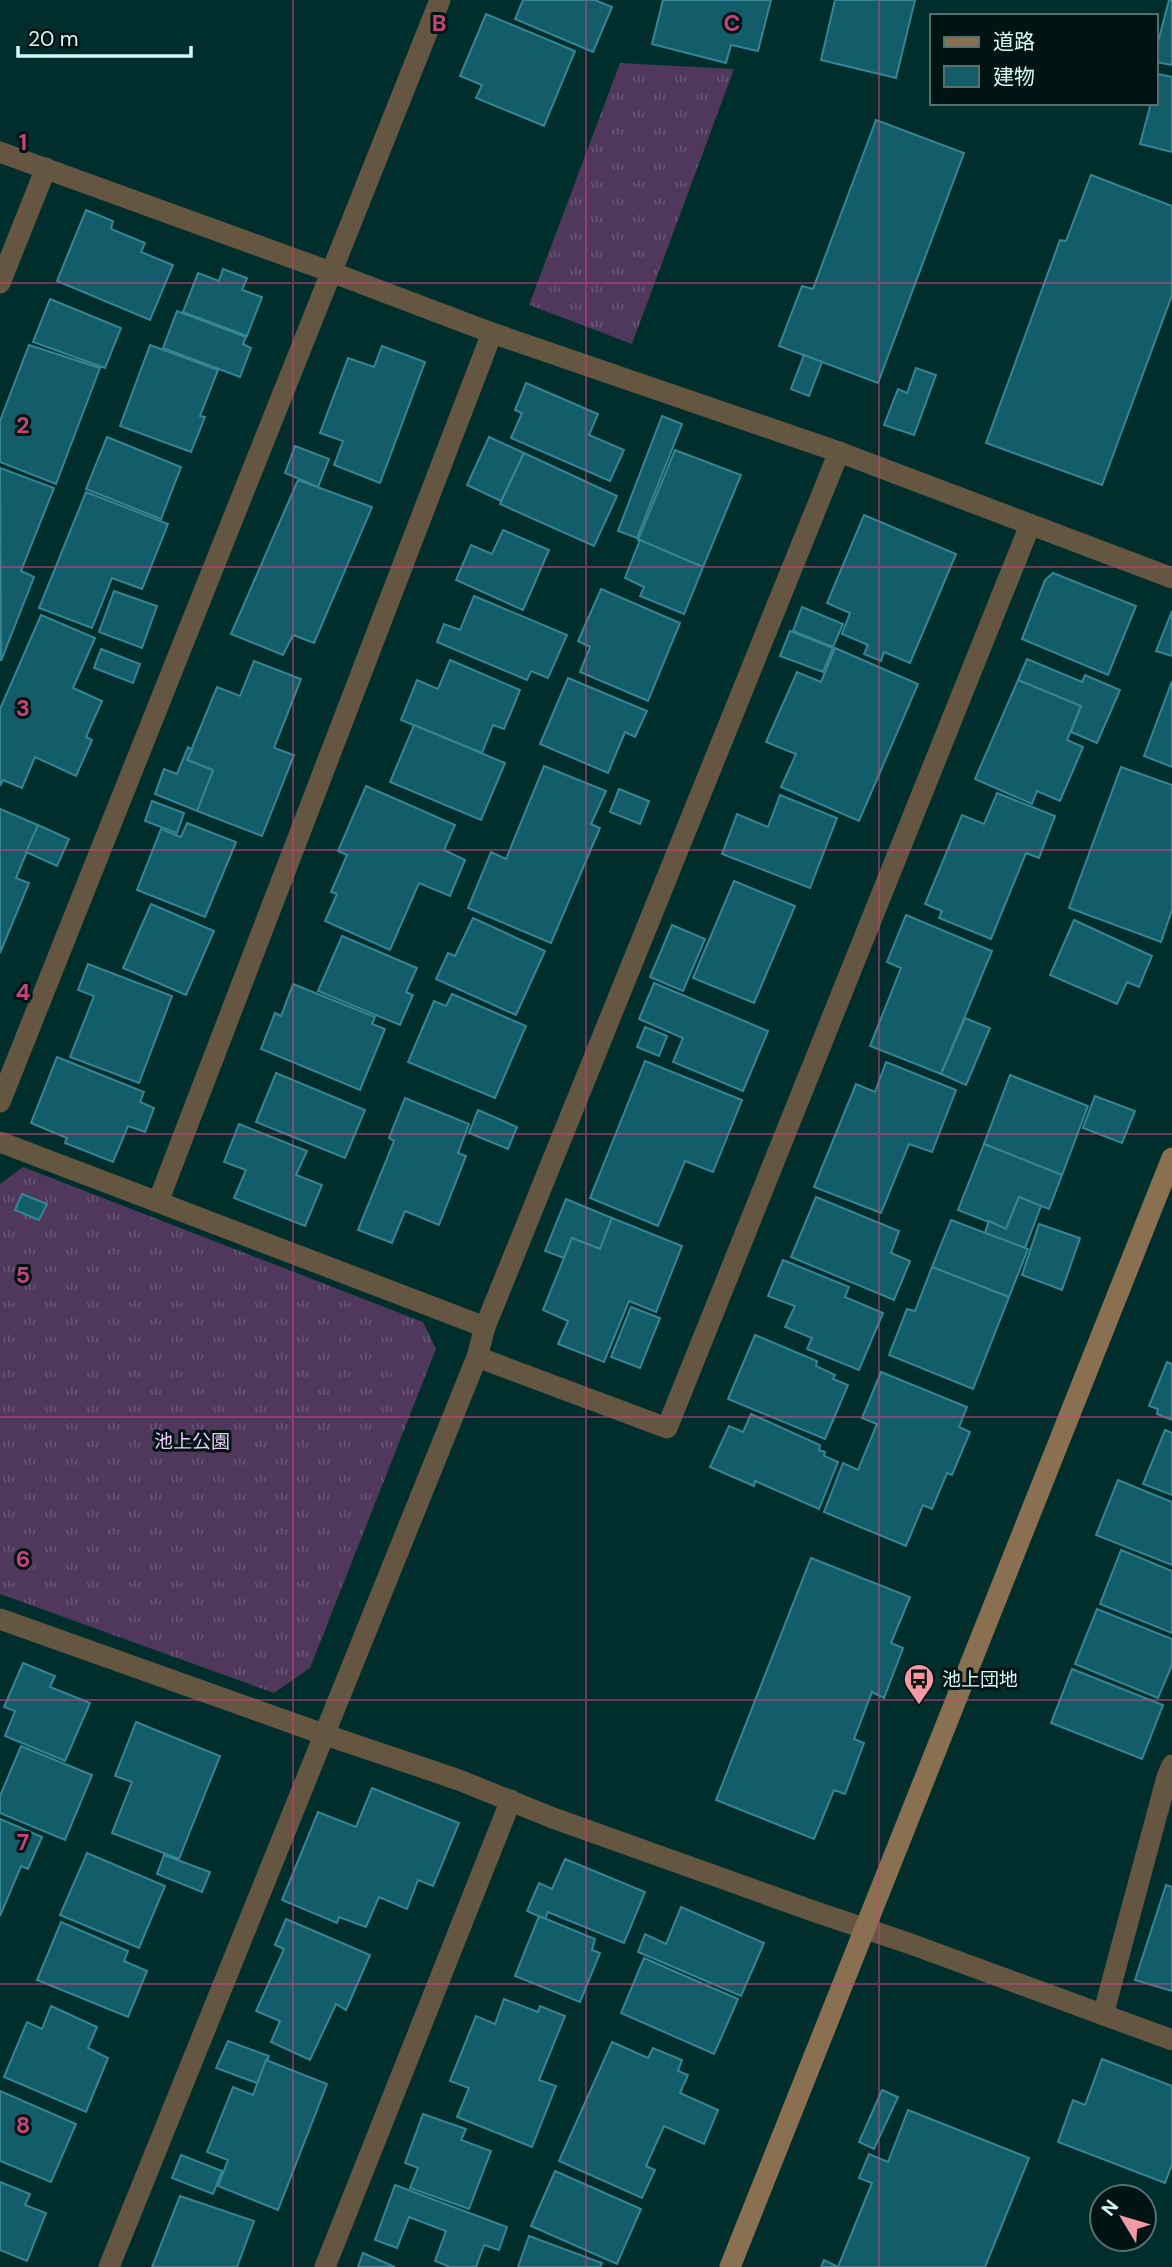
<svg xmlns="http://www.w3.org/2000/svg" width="1172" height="2267" viewBox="0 0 1172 2267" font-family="'DM Sans','Noto Sans JP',sans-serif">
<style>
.grass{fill:url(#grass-tufts)}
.building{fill:#135d6a;stroke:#368595;stroke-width:2}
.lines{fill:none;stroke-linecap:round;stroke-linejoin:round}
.street{stroke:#655642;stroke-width:21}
.secondary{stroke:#887051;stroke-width:21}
.grid{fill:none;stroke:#c5457a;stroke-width:2;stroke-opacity:0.55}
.labels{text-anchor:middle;stroke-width:6;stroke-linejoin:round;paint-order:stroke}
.park-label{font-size:19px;fill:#e7c9f8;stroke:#001413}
.poi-label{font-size:19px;fill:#d3faf8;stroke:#001413;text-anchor:start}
.grid-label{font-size:23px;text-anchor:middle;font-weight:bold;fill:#c5457a;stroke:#001413;stroke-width:6;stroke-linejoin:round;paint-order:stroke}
</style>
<defs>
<pattern id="grass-tufts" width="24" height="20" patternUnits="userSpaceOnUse" patternTransform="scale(1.75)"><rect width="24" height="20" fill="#4f385b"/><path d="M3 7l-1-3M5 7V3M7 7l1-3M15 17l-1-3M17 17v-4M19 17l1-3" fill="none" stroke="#675673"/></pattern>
</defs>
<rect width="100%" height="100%" fill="#002e2d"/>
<g class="grass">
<polygon points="620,63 734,69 632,344 529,305"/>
<polygon points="23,1167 423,1322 436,1349 310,1668 274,1693 0,1594 0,1184"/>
</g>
<g class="building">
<polygon points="523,0 595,0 612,7 593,52 515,19"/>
<polygon points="663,0 771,0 758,51 731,45 726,63 652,44"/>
<polygon points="835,0 915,0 896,78 821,60"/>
<polygon points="1169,0 1172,0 1172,65 1156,62 1156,50"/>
<polygon points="486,14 575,51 544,126 476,98 482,85 460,76"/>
<polygon points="1158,74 1172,77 1172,152 1140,144 1151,103 1156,103"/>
<polygon points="876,120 964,153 878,383 779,346 802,286 813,289"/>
<polygon points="1091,175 1172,206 1172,295 1102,485 986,443 1060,240 1066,241"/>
<polygon points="86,210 113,221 111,229 145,243 141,252 173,265 150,320 57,281"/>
<polygon points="223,269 247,278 242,290 262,297 247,336 183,312 198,273 219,281"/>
<polygon points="50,299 121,328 105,368 33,342"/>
<polygon points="177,311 246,337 243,344 251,348 240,377 163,348"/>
<polygon points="29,345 100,368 56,484 0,462 0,421"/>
<polygon points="150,345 218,370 200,416 205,417 191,452 120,426"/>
<polygon points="382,346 425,362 380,483 334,465 343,441 320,433 348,358 374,367"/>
<polygon points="804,355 822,362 809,396 791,389"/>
<polygon points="916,368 936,375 914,435 884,425 898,389 907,393"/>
<polygon points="526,383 598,414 589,435 624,450 610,481 511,438 522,413 515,410"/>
<polygon points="662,416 682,424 637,538 618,531"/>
<polygon points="107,437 181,467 161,519 86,489"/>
<polygon points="489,437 524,453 501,501 467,485"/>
<polygon points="295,446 329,459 318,487 285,473"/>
<polygon points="675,450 741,475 703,567 638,540"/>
<polygon points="524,453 617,496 594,546 500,504"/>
<polygon points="0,468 54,488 21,571 34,577 1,661"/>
<polygon points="298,480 372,507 314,643 293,635 283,655 231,634"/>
<polygon points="86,492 168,524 142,589 112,578 92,628 39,608"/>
<polygon points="864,515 956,554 910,663 884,652 881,661 864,654 868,645 842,634 850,613 827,603"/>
<polygon points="503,530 549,550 523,610 456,580 471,545 492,554"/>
<polygon points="640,540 703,567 684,614 640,596 644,587 625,578"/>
<polygon points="1053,573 1136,606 1108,675 1022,639 1045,580"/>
<polygon points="601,589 680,623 648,701 580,672 590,647 578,641"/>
<polygon points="114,591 157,606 142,648 99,632"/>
<polygon points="474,596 567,635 548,678 531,671 527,680 437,642 444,624 460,630"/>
<polygon points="802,607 843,624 833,647 793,631"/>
<polygon points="1172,611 1172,656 1156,651"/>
<polygon points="41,615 95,638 73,688 102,701 86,737 92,740 76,776 35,757 22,788 3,780 0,786 0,709"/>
<polygon points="790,631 833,648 823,672 780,656"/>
<polygon points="835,648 918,684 859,821 781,787 796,754 766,742 797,672 821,682"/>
<polygon points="101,649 140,664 133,683 94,668"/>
<polygon points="1027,659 1082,682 1085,675 1120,690 1097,743 1071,732 1081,706 1018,680"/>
<polygon points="450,660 520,690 504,729 493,725 482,753 401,720 417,680 438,689"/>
<polygon points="254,661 301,679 274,748 294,755 262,836 197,811 213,770 187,760 217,687 240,696"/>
<polygon points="568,678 647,711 635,737 625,732 608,773 540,744"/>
<polygon points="1018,680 1081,706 1067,740 1083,747 1060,801 1037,791 1032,804 975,779"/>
<polygon points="1172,681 1172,767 1144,756"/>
<polygon points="414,725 505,763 481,820 390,782"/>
<polygon points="188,747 192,750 187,760 213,770 197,811 155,794 164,769 177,774"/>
<polygon points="544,766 606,791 591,824 600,828 551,943 468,908 491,852 506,859"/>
<polygon points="1121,767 1172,785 1172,910 1161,942 1069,908"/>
<polygon points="366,786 455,825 444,850 465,860 450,896 419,883 390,950 325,921 337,894 331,892 347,855 338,851"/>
<polygon points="619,789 649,801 640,824 610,812"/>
<polygon points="997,793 1055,816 1039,858 1026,853 991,939 939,918 942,911 925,904 962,815 984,824"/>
<polygon points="780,795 837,818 810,888 722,854 737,814 768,827"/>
<polygon points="152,801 184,813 177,833 145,821"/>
<polygon points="0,809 38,825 16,878 29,883 0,953"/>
<polygon points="187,823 236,842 205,917 137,890 161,829 181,837"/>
<polygon points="38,825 69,839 57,866 26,852"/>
<polygon points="734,881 795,906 754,1003 693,978"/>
<polygon points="151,904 214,931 186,995 123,968"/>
<polygon points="906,915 992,951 941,1074 870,1046 901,968 887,962"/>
<polygon points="473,918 545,951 516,1015 436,979 448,953 455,956"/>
<polygon points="1074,920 1152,956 1139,987 1127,982 1117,1004 1050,975"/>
<polygon points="672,925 705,939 683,991 650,977"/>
<polygon points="342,936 417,968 406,992 413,995 400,1025 318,991"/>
<polygon points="88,964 172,996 139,1083 70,1057 94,996 78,990"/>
<polygon points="654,983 768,1031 743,1091 673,1062 683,1038 639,1019"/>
<polygon points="293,984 375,1017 372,1024 385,1029 360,1090 261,1049 275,1013 281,1016"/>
<polygon points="452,994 526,1026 495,1098 408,1062 434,1001 446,1006"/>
<polygon points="965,1018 990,1028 966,1085 941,1074"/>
<polygon points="645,1027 667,1036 659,1056 637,1047"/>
<polygon points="57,1057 144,1092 140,1102 154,1108 145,1132 128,1126 113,1162 65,1143 67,1138 31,1123"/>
<polygon points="645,1061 742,1100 713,1172 685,1161 658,1226 590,1198"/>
<polygon points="886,1062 956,1090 932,1152 909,1144 881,1213 814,1187 856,1084 875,1092"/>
<polygon points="276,1073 365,1110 345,1158 256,1122"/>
<polygon points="1010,1075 1088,1106 1062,1175 984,1144"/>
<polygon points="1095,1096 1135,1111 1122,1143 1083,1128"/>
<polygon points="405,1098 469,1124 458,1153 466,1156 439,1225 405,1211 392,1243 358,1230 394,1141 389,1138"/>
<polygon points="478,1110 517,1127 508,1149 469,1133"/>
<polygon points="239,1124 307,1151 296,1175 322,1185 305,1226 234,1198 246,1170 224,1162"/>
<polygon points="984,1144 1062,1175 1049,1209 1019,1197 1006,1229 958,1210"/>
<polygon points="22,1194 47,1204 39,1220 15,1210"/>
<polygon points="816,1197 899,1231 891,1253 910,1261 894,1300 791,1257"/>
<polygon points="1019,1197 1041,1206 1025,1248 985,1233 989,1221 1006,1229"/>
<polygon points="566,1199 612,1218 600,1249 572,1238 564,1258 545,1251"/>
<polygon points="612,1218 682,1246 656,1312 629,1301 604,1362 558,1344 568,1321 543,1310 572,1238 600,1249"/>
<polygon points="951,1220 1028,1249 1009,1297 932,1267"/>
<polygon points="1039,1224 1080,1238 1062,1290 1022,1275"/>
<polygon points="783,1260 849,1287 845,1297 883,1313 859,1370 807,1349 812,1338 785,1327 795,1306 768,1296"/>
<polygon points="932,1267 1009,1297 973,1389 889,1355 907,1309 915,1311"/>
<polygon points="631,1307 660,1318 640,1368 611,1357"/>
<polygon points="755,1335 817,1361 816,1366 835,1375 833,1379 848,1385 825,1439 728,1399"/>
<polygon points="1167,1362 1172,1364 1172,1420 1157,1414 1158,1409 1149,1406"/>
<polygon points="881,1372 967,1407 959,1427 970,1432 952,1475 947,1473 932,1509 923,1505 906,1546 824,1512 843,1463 858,1470 877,1424 862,1418"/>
<polygon points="751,1414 820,1445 819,1450 825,1452 824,1456 838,1462 819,1509 755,1481 754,1486 710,1467 729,1426 743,1432"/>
<polygon points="1165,1430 1172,1433 1172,1495 1143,1484"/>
<polygon points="1118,1480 1172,1502 1172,1565 1096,1535"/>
<polygon points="1121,1550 1172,1571 1172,1633 1100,1604"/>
<polygon points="811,1558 910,1597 891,1643 903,1648 884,1698 872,1692 854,1739 864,1743 845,1794 834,1790 814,1839 716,1800"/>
<polygon points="1097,1609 1172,1639 1172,1665 1158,1698 1075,1664"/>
<polygon points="23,1663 55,1676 50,1687 90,1703 65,1761 5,1736 15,1711 4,1707"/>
<polygon points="1072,1669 1163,1705 1142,1759 1051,1723"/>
<polygon points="136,1722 220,1756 179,1859 112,1833 132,1782 115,1776"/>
<polygon points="21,1746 92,1775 65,1840 0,1813 0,1796"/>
<polygon points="372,1788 459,1823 433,1886 418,1880 407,1909 379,1897 366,1927 339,1917 337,1923 282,1900 318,1812 356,1827"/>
<polygon points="0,1819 42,1837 28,1869 21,1866 0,1916"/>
<polygon points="87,1853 165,1886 139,1948 60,1915"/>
<polygon points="164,1855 210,1872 202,1892 157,1874"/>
<polygon points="565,1859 645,1892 624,1943 548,1912 545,1919 527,1911 539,1883 552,1889"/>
<polygon points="1166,1885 1172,1887 1172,1991 1135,1980"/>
<polygon points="681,1907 764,1943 741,1996 638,1952 645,1934 666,1944"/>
<polygon points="539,1916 595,1939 592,1950 600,1953 580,2002 515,1976"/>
<polygon points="286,1919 370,1955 346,2010 336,2004 310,2060 271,2042 280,2021 256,2011 284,1949 275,1945"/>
<polygon points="61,1922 128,1951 124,1961 147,1971 128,2017 37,1980"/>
<polygon points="644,1958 738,1999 714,2054 621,2013"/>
<polygon points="504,1999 538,2012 540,2006 565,2016 539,2080 556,2086 532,2147 457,2117 469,2088 450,2081 476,2016 495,2024"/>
<polygon points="51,2006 97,2027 88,2048 108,2058 86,2112 4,2077 27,2022 42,2029"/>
<polygon points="228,2041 269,2056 257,2083 216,2068"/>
<polygon points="612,2042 648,2058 653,2048 682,2060 678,2071 688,2075 680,2093 718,2110 704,2144 664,2126 646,2166 655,2170 642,2198 559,2161"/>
<polygon points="1102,2059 1172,2086 1172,2164 1165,2183 1058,2142 1073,2100 1085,2105"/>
<polygon points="266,2060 327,2084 278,2210 218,2186 228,2160 207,2152 233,2087 253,2095"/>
<polygon points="882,2090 898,2097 874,2149 859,2142"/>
<polygon points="0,2091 76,2124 51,2182 0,2161"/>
<polygon points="908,2110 1029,2158 985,2267 821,2267 824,2260 838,2267 872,2183 859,2178 869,2154 888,2162"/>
<polygon points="423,2114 466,2129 461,2140 491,2151 469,2209 410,2188 418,2168 405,2163"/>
<polygon points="181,2155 222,2171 213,2194 172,2178"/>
<polygon points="555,2171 641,2209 617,2264 531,2226"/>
<polygon points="0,2182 30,2194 25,2205 46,2213 27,2261 0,2250"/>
<polygon points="395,2185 507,2227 499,2250 484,2245 476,2267 450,2267 435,2261 446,2231 409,2217 397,2248 375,2240"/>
<polygon points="180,2196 254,2221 237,2267 152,2267"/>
<polygon points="529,2236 602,2263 600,2267 518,2267"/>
<polygon points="363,2253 395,2267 358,2267"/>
</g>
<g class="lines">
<g class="street">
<polyline points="0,152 331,272 492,333 839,452 1172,578"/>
<polyline points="0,283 46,168"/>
<polyline points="0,1102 440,0"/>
<polyline points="0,1142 158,1202 492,333"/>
<polyline points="158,1202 485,1327"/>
<polyline points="477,1357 667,1428 1030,525"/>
<polyline points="0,1619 323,1734 459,1780 553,1818 813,1911 908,1943 1172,2040"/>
<polyline points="1103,2015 1167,1777 1172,1765"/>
<polyline points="109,2267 477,1357 485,1327 839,452"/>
<polyline points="325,2267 511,1800"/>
</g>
<polyline class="secondary" points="730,2267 1172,1158"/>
</g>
<path class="grid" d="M 293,0 L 293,2267M 586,0 L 586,2267M 879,0 L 879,2267M 0,283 L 1172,283M 0,567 L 1172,567M 0,850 L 1172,850M 0,1134 L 1172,1134M 0,1417 L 1172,1417M 0,1700 L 1172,1700M 0,1984 L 1172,1984"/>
<defs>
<g id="bus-pin" transform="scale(1.575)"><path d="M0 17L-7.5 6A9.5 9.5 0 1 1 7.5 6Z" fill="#f49aa4" stroke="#001413"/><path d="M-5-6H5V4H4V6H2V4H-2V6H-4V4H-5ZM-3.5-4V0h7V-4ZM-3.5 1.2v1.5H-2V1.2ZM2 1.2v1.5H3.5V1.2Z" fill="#111"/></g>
</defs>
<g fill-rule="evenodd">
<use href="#bus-pin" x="919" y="1679"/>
</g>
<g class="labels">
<g class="park-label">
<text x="192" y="1448">池上公園</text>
</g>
<g class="poi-label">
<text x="942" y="1686">池上団地</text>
</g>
</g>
<g class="grid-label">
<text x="439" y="31">B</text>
<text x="732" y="31">C</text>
<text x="23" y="150">1</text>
<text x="23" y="433">2</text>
<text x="23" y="716">3</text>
<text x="23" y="1000">4</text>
<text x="23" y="1283">5</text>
<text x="23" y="1567">6</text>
<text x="23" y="1850">7</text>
<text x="23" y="2133">8</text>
</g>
<rect x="930" y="14" width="228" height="91" fill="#001413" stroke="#54706f" stroke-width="2"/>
<rect x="944" y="37" width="35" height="10" fill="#887051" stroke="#54706f" stroke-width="2"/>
<text x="993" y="49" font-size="21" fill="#d3faf8">道路</text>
<rect x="944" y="66" width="35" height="21" fill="#135d6a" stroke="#54706f" stroke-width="2"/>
<text x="993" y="84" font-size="21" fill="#d3faf8">建物</text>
<g transform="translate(1123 2218) rotate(308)"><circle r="33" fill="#001413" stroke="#54706f" stroke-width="2"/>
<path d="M0-5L12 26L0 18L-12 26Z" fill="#f49aa4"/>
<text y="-10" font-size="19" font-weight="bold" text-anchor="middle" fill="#d3faf8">N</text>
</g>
<path d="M18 46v10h173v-10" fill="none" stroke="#d3faf8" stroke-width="3.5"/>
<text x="28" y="46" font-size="21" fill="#d3faf8" stroke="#001413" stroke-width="5" paint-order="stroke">20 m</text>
</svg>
